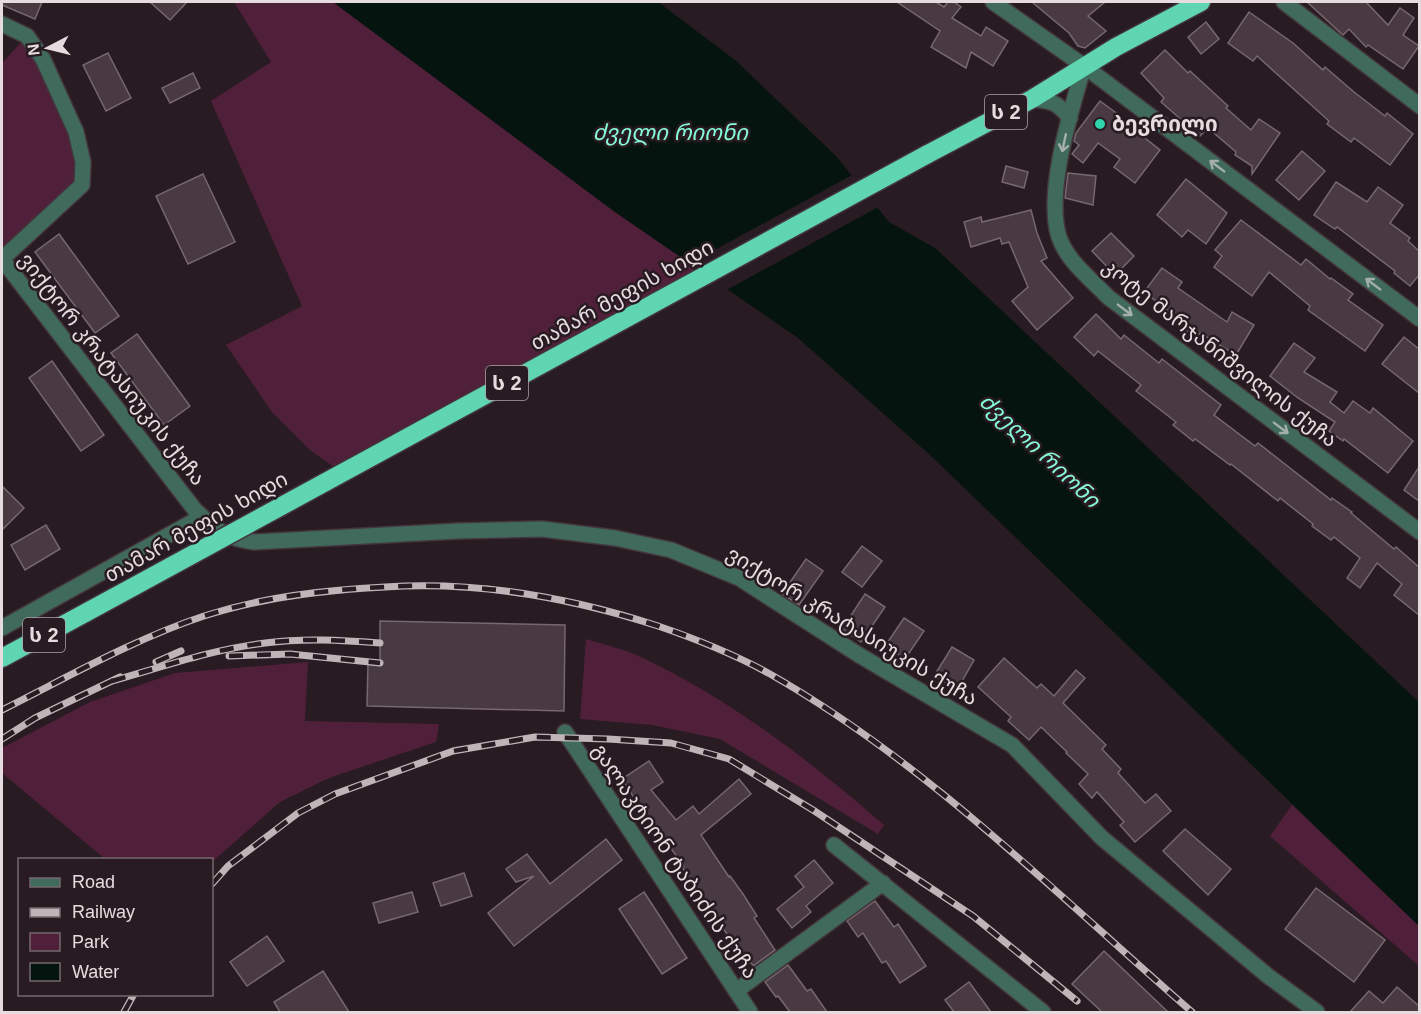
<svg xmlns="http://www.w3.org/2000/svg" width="1421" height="1014" viewBox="0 0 1421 1014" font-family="Helvetica,'Noto Sans Georgian',sans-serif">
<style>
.green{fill:#50203a}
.water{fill:#05140f}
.pier{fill:#281b21}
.building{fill:#483a40;stroke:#77676e;stroke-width:1.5}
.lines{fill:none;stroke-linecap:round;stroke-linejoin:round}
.minor-casing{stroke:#43363c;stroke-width:18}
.highway-casing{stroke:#43363c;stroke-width:21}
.minor{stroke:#406b5c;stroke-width:15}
.highway{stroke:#5fd5b1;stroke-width:18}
.rail-casing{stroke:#bfb5b9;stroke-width:7}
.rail{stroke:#281b21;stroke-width:4.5;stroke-dasharray:14;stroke-linecap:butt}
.highway-bridge-casing{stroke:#43363c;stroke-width:21;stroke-linecap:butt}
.highway-bridge{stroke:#5fd5b1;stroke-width:18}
.oneway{stroke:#a4afab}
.poi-dot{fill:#2fd4aa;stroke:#281b21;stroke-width:2}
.labels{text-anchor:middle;stroke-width:5;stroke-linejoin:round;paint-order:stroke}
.shield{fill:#281b21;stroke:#ada2a7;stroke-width:1.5}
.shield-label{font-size:20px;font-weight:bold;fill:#e6dce0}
.poi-label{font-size:21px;font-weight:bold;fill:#e6dce0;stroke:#281b21;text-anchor:start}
.street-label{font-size:21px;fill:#e6dce0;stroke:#281b21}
.water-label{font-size:22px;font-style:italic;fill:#86fbd6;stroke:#281b21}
</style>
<rect width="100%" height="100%" fill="#281b21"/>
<g class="green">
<polygon points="234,2 333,2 615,212 703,272 334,467 310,450 272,412 226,345 302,306 211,101 271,62"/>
<polygon points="27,36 76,132 82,185 2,259 2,63"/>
<path d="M 586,639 C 605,645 625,649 643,658 C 733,701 809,760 884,825 L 878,834 L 720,739 L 652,725 L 580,719 Z"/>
<polygon points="308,662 305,721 439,724 436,742 329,778 280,802 212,862 212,860 105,859 2,773 2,748 90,702 175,673"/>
<polygon points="1292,805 1419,926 1419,966 1270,836"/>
</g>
<polygon class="water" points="333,2 658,2 735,60 836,156 889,222 935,248 1419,702 1419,926 929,454 798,338 615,212"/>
<polygon class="pier" points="854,174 880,206 725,291 687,265"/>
<g class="building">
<polygon points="2,2 42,2 35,19 2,5"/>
<polygon points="150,2 187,2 170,20"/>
<polygon points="897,2 936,2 944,7 948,2 954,2 961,7 952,18 981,36 986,27 1008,41 993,66 971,52 966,68 931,47 940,31"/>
<polygon points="1032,2 1105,2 1088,16 1106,31 1085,48 1078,46 1069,33"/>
<polygon points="1307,2 1366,2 1388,25 1400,8 1414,18 1403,35 1419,46 1403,69 1368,45 1366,47 1349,29 1343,35"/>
<polygon points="1249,12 1293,43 1323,70 1325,67 1354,92 1385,116 1387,113 1413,134 1390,165 1354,138 1351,142 1327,124 1329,121 1257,56 1253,61 1228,43"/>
<polygon points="1206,22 1219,39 1201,54 1188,37"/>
<polygon points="1165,50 1188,73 1190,71 1228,106 1226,108 1251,130 1259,119 1280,133 1252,174 1252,166 1235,155 1236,152 1208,128 1200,136 1161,102 1164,98 1141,73"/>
<polygon points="108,53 131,98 106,111 83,65"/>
<polygon points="193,73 200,88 170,103 162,88"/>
<polygon points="1100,101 1119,115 1118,117 1160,150 1135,183 1114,167 1120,159 1098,143 1083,163 1072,154 1079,145 1074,141 1076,133"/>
<polygon points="1302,151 1325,171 1299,200 1276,180"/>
<polygon points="1006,166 1028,172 1024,188 1002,182"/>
<polygon points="1068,173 1096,176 1093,205 1065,198"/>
<polygon points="203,174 235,242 188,264 156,196"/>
<polygon points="1186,179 1227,213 1206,244 1188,230 1182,237 1157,215"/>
<polygon points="1336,182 1367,202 1378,187 1403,205 1390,223 1410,238 1408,241 1419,251 1419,275 1410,286 1394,273 1395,271 1337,227 1335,229 1314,215"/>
<polygon points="1031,210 1037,233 1047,258 1041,261 1073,298 1037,330 1012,301 1028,287 1009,242 1002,244 1000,238 971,247 964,222 981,217 982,222"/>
<polygon points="1241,220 1301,265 1306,259 1330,279 1331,278 1353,294 1348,300 1383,325 1365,351 1308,310 1310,306 1269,272 1252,296 1214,267 1222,256 1215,250"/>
<polygon points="1111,233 1134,256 1115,275 1092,251"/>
<polygon points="59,234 119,316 95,333 35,252"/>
<polygon points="1162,268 1182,282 1178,288 1227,322 1232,312 1254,325 1236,355 1200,333 1196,339 1170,319 1173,314 1144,292"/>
<polygon points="1096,314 1121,339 1124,335 1159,363 1162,359 1221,405 1214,415 1255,446 1258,443 1331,500 1332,498 1352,512 1351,513 1394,549 1396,547 1419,567 1419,615 1394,595 1402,584 1377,563 1360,588 1347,578 1360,558 1334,537 1331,540 1312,526 1313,524 1280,498 1278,501 1231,464 1230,465 1195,439 1193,441 1173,425 1176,422 1136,391 1141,385 1098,351 1094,356 1074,337"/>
<polygon points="137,334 190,406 164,425 111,353"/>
<polygon points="1404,337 1419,349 1419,393 1382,364"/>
<polygon points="1294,343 1315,358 1304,372 1337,392 1330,402 1344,413 1353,401 1370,413 1373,408 1413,441 1388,473 1344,439 1343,441 1329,431 1335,422 1298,398 1270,376"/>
<polygon points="52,361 104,435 81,451 29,378"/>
<polygon points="1419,467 1419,501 1404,490"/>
<polygon points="2,486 24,508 2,530"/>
<polygon points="46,525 60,549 25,570 11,545"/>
<polygon points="862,546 882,561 862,587 842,572"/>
<polygon points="806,559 823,571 799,605 782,594"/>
<polygon points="865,594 885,607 861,642 842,629"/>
<polygon points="904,618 924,631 905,659 885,646"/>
<polygon points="380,621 565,625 564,711 367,706 368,663 380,663"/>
<polygon points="952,647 974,660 957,690 934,676"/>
<polygon points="1004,658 1037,688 1041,684 1054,696 1076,670 1085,678 1063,703 1106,745 1102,749 1121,769 1118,773 1145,803 1156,794 1171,811 1135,842 1120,825 1124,822 1097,792 1092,798 1079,784 1088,774 1066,753 1067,752 1041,727 1029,740 1008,721 1011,717 978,687"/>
<polygon points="649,761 663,782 651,790 676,820 693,806 699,814 739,779 751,794 701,835 729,877 730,876 743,894 757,916 754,918 775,950 753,966 751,962 748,964 701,897 682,867 684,866 640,807 622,779"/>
<polygon points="1185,829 1231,869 1208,895 1163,851"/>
<polygon points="606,839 622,860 514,946 488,913 534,876 516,882 506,869 527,854 550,884"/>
<polygon points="814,860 833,883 806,906 811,912 792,928 777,909 804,887 795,876"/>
<polygon points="464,873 472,896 441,906 433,883"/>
<polygon points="1316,888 1385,940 1354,982 1285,929"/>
<polygon points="412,892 418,912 379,923 373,903"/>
<polygon points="644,892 687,958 662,974 619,909"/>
<polygon points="875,901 894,927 898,924 926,966 900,983 886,961 882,963 863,933 858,937 847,921"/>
<polygon points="267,936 284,961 247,986 230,962"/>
<polygon points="1104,951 1168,1012 1102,1012 1072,984"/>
<polygon points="788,965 807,991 811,989 827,1012 790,1012 778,996 776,997 765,982"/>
<polygon points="323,971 349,1012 280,1012 274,1002"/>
<polygon points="969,982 991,1012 954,1012 945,1000"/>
<polygon points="1397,987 1419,1006 1419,1012 1350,1012 1369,991 1383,1003"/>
</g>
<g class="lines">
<g class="minor-casing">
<g id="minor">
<polyline points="993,2 1084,66 1420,319"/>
<polyline points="1284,2 1420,106"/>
<polyline points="2,24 27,36 43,59 76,132 83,162 82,185 2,259"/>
<path d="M 1084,66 C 1071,111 1045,192 1059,237 C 1067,261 1091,279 1108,297 L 1420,532"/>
<path d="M 1032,99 C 1052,101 1057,102 1070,118"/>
<path d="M 2,259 L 195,510 C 216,530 225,538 254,542 L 458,531 L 542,529 L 615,538 L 671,550 L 739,578 L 859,655 L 1012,745 L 1102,838 L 1268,976 L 1317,1012"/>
<polyline points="2,628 201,517"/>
<polyline points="565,732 750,1012"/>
<polyline points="834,845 1043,1012"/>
<polyline points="736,991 883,883"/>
</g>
</g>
<g class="highway-casing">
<g id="highway">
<polyline points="926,155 1032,99 1116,47 1201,2"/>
<polyline points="2,658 87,612"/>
</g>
</g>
<use href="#minor" class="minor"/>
<use href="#highway" class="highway"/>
<g class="rail-casing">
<g id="rail">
<polyline points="229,656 290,654 380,663"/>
<polyline points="156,662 181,651"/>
<path d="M 112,681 C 162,667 213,649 265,643 C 303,638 341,640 380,643"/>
<path d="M 2,710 C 68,677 134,639 204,616 C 263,597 323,590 385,587 C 478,581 569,597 658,626 C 696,639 734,654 770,674 C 928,764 1056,894 1192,1012"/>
<polyline points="2,739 35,718 120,677"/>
<polyline points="212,884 228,866 298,813 335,794 453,751 535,737 608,739 671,743 729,759 813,810 973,916 1077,1001"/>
<polyline points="124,1012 134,994"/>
</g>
</g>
<use href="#rail" class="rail"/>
<g class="highway-bridge-casing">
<polyline id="highway-bridge" points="87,612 926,155"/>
</g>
<use href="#highway-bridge" class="highway-bridge"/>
</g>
<defs><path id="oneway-shaft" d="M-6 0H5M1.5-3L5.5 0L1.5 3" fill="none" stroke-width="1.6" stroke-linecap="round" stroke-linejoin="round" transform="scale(1.5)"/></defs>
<g class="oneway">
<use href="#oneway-shaft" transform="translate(1064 143) rotate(102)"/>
<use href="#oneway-shaft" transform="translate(1217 166) rotate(-143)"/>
<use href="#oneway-shaft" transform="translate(1373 284) rotate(-143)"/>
<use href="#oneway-shaft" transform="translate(1125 310) rotate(37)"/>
<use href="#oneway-shaft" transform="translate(1281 428) rotate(37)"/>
</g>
<circle class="poi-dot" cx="1100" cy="124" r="6"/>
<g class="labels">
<g class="shield">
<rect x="985" y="95" width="42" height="34" rx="4.5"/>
<rect x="486" y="366" width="42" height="34" rx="4.5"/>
<rect x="23" y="618" width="42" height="34" rx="4.5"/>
</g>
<g class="shield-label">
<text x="1006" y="119">ს 2</text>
<text x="507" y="390">ს 2</text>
<text x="44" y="642">ს 2</text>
</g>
<g class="poi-label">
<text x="1112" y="131">ბევრილი</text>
</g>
<g class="street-label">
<text transform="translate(622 295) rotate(-29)" y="7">თამარ მეფის ხიდი</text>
<text transform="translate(1220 353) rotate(38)" y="7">კოტე მარჯანიშვილის ქუჩა</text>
<text transform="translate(112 369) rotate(52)" y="7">ვიქტორ კრატასიუკის ქუჩა</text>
<text transform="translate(196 527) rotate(-29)" y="7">თამარ მეფის ხიდი</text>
<text transform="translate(852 626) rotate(31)" y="7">ვიქტორ კრატასიუკის ქუჩა</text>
<text transform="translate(675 861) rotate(56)" y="7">გალაკტიონ ტაბიძის ქუჩა</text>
</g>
<g class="water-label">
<text x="670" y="140">ძველი რიონი</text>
<text transform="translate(1040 450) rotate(43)" y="8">ძველი რიონი</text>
</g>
</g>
<rect width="1421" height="1014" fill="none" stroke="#e6dce0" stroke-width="6"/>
<rect x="18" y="858" width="195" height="138" fill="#281b21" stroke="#74686d" stroke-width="1.5"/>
<rect x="30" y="878" width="30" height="9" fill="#406b5c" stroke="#74686d" stroke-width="1.5"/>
<text x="72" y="888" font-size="18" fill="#e6dce0">Road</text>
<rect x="30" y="908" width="30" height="9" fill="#bfb5b9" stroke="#74686d" stroke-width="1.5"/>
<text x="72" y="918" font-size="18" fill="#e6dce0">Railway</text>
<rect x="30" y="933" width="30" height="18" fill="#50203a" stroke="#74686d" stroke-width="1.5"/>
<text x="72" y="948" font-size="18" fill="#e6dce0">Park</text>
<rect x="30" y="963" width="30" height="18" fill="#05140f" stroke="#74686d" stroke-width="1.5"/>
<text x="72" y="978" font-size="18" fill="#e6dce0">Water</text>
<g transform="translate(48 48) rotate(263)" stroke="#281b21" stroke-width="4.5" paint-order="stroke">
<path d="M0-4.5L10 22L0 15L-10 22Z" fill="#e6dce0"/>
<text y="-9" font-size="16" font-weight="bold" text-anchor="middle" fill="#e6dce0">N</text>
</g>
</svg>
